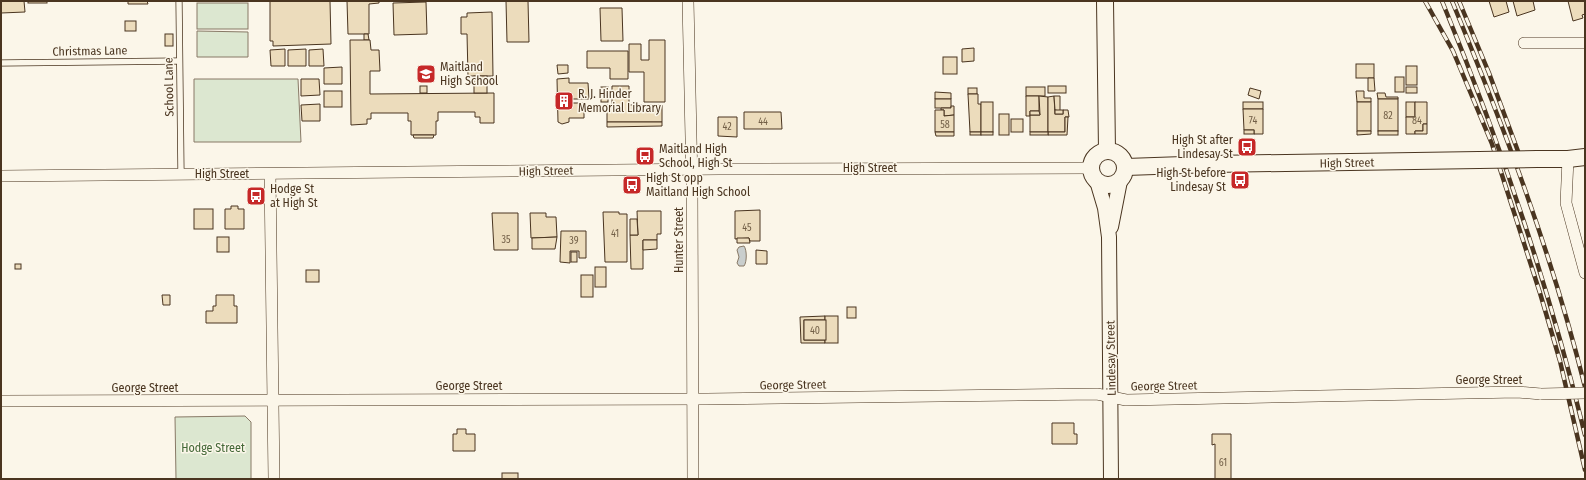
<svg xmlns="http://www.w3.org/2000/svg" width="1586" height="480" viewBox="0 0 1586 480" font-family="'Fira Sans Condensed',sans-serif">
<style>
.green{fill:#dce7d0;stroke:#887966}
.water{fill:#c9cecd;stroke:#887966}
.building{fill:#ecdcbc;stroke:#4a3520}
.lines{fill:none;stroke-linecap:round;stroke-linejoin:round}
.service-casing{stroke:#4a3520;stroke-width:7}
.minor-casing{stroke:#4a3520;stroke-width:12}
.tertiary-casing{stroke:#4a3520;stroke-width:16}
.secondary-casing{stroke:#4a3520;stroke-width:18}
.service{stroke:#fbf6e9;stroke-width:5.5}
.minor{stroke:#fbf6e9;stroke-width:11}
.tertiary{stroke:#fbf6e9;stroke-width:14}
.secondary{stroke:#fbf6e9;stroke-width:16}
.rail-casing{stroke:#4a3520;stroke-width:4.5}
.rail{stroke:#fbf6e9;stroke-width:3;stroke-dasharray:9;stroke-linecap:butt}
.minor-bridge-casing{stroke:#4a3520;stroke-width:12;stroke-linecap:butt}
.secondary-bridge-casing{stroke:#4a3520;stroke-width:18;stroke-linecap:butt}
.minor-bridge{stroke:#fbf6e9;stroke-width:11}
.secondary-bridge{stroke:#fbf6e9;stroke-width:16}
.labels{text-anchor:middle;stroke-width:3;stroke-linejoin:round;paint-order:stroke}
.number-label{font-size:10px;fill:#725f47}
.street-label{font-size:12px;fill:#4a3520;stroke:#fbf6e9}
.poi-label{font-size:12px;fill:#4a3520;stroke:#fbf6e9;text-anchor:start}
.park-label{font-size:12px;fill:#436837;stroke:#fbf6e9}
</style>
<rect width="100%" height="100%" fill="#fbf6e9"/>
<g class="green">
<rect x="197" y="3" width="51" height="26"/>
<polygon points="197,31 248,32 248,57 197,57"/>
<polygon points="194,79 298,79 301,142 194,142"/>
<polygon points="245,416 251,422 251,479 176,479 175,417"/>
</g>
<path class="water" d="M 744,246 C 747,250 747,262 744,266 L 739,266 L 737,263 L 739,257 L 737,250 L 739,247 Z"/>
<g class="building">
<polygon points="1,1 24,1 25,12 1,13"/>
<rect x="28" y="1" width="19" height="2"/>
<polygon points="128,1 147,1 148,4 128,4"/>
<polygon points="270,1 330,1 331,44 273,46 273,41 270,41"/>
<polygon points="347,1 379,1 379,3 369,4 369,34 348,34"/>
<polygon points="506,1 528,1 529,42 507,42"/>
<polygon points="1489,1 1506,1 1509,12 1494,17"/>
<polygon points="1513,1 1533,1 1535,10 1517,16"/>
<polygon points="1568,1 1585,1 1585,14 1582,15 1583,18 1573,21"/>
<polygon points="426,2 427,34 394,35 393,3"/>
<polygon points="600,8 622,8 623,41 601,41"/>
<polygon points="492,12 493,76 468,76 467,34 461,34 461,17 467,17 467,13"/>
<rect x="125" y="21" width="11" height="10"/>
<rect x="165" y="34" width="8" height="12"/>
<polygon points="364,34 368,34 369,40 364,40"/>
<polygon points="350,40 370,40 371,50 379,50 380,71 370,71 370,94 494,93 494,123 480,123 480,117 475,117 475,112 438,112 438,121 436,121 436,135 411,135 411,121 408,121 408,113 371,113 371,119 367,119 367,124 351,125"/>
<polygon points="649,40 665,40 665,102 644,102 644,72 629,72 629,44 641,44 641,60 649,60"/>
<polygon points="974,48 974,61 962,62 962,49"/>
<polygon points="285,49 285,66 271,66 270,50"/>
<polygon points="306,49 306,66 288,66 288,50"/>
<polygon points="323,49 324,66 309,66 309,50"/>
<polygon points="587,51 628,51 628,79 610,79 610,68 587,68"/>
<rect x="943" y="57" width="14" height="17"/>
<rect x="1356" y="64" width="18" height="14"/>
<polygon points="557,65 568,65 568,73 558,74"/>
<rect x="1406" y="66" width="11" height="19"/>
<polygon points="342,67 342,84 324,84 324,68"/>
<rect x="474" y="76" width="13" height="17"/>
<rect x="1395" y="77" width="9" height="15"/>
<polygon points="569,78 569,83 588,83 589,99 570,99 570,103 584,103 584,118 569,118 569,122 562,124 558,122 557,79"/>
<polygon points="1368,78 1374,78 1375,91 1368,91"/>
<polygon points="301,79 319,79 320,95 301,96"/>
<rect x="420" y="86" width="7" height="7"/>
<polygon points="612,86 629,86 629,105 662,105 662,122 607,122 607,105 612,105"/>
<rect x="1048" y="86" width="18" height="7"/>
<rect x="601" y="87" width="7" height="15"/>
<rect x="1026" y="87" width="19" height="9"/>
<rect x="1406" y="87" width="11" height="6"/>
<rect x="968" y="88" width="9" height="6"/>
<polygon points="1250,88 1261,91 1259,99 1248,95"/>
<rect x="324" y="91" width="18" height="16"/>
<polygon points="1356,91 1364,91 1364,98 1371,98 1371,102 1357,102"/>
<polygon points="935,92 951,93 951,99 935,99"/>
<polygon points="1377,93 1385,93 1386,97 1398,97 1398,99 1378,99"/>
<polygon points="968,94 978,94 978,104 981,104 981,132 970,132"/>
<polygon points="1026,96 1039,96 1039,111 1030,111 1030,116 1026,116"/>
<polygon points="1039,96 1048,97 1048,132 1030,132 1030,115 1040,115"/>
<polygon points="1054,96 1055,114 1063,114 1063,110 1068,110 1069,117 1065,117 1065,132 1048,132 1048,97"/>
<polygon points="1054,96 1060,96 1060,111 1055,110"/>
<rect x="935" y="99" width="16" height="9"/>
<rect x="1378" y="99" width="20" height="32"/>
<rect x="981" y="102" width="12" height="30"/>
<rect x="1243" y="102" width="20" height="7"/>
<rect x="1357" y="102" width="14" height="29"/>
<rect x="1406" y="102" width="9" height="15"/>
<polygon points="1415,102 1427,102 1427,124 1423,124 1423,131 1415,131 1415,134 1406,134 1406,117 1415,117"/>
<polygon points="320,104 320,121 302,121 301,105"/>
<polygon points="951,106 954,106 954,115 944,116 944,110 941,110 941,108 951,108"/>
<polygon points="1243,109 1263,109 1263,134 1254,134 1254,130 1244,130"/>
<polygon points="935,110 944,110 944,116 954,115 954,132 935,132"/>
<rect x="1055" y="110" width="8" height="4"/>
<polygon points="1030,111 1039,111 1040,115 1030,115"/>
<polygon points="744,112 781,112 782,129 744,129"/>
<rect x="999" y="114" width="10" height="21"/>
<polygon points="718,117 737,117 737,137 718,136"/>
<polygon points="1065,117 1068,117 1067,135 1048,135 1048,132 1065,132"/>
<rect x="1011" y="119" width="12" height="13"/>
<polygon points="607,122 662,122 662,126 607,127"/>
<polygon points="1423,124 1427,124 1427,134 1415,134 1415,131 1423,131"/>
<rect x="1244" y="130" width="10" height="4"/>
<polygon points="1357,131 1371,131 1371,134 1357,135"/>
<rect x="1378" y="131" width="20" height="4"/>
<polygon points="935,132 954,132 954,136 936,136"/>
<rect x="970" y="132" width="11" height="3"/>
<rect x="981" y="132" width="12" height="3"/>
<rect x="1030" y="132" width="18" height="3"/>
<polygon points="413,135 434,135 433,138 414,138"/>
<polygon points="231,206 238,206 238,209 244,209 244,229 225,229 225,209 231,209"/>
<rect x="194" y="209" width="19" height="20"/>
<polygon points="760,210 760,241 750,241 749,238 735,239 735,211"/>
<polygon points="637,211 661,211 661,234 657,234 657,240 643,240 643,269 631,269 630,235 638,235"/>
<polygon points="603,212 619,212 619,214 627,214 627,262 605,262"/>
<polygon points="492,213 518,213 518,250 494,250"/>
<polygon points="530,213 546,213 546,217 556,217 557,237 531,238"/>
<polygon points="630,219 637,219 638,235 630,235"/>
<polygon points="561,231 586,231 586,258 579,258 579,251 570,251 570,263 560,262"/>
<rect x="217" y="237" width="12" height="15"/>
<polygon points="557,237 555,249 532,249 532,238"/>
<polygon points="737,238 749,238 750,243 737,243"/>
<polygon points="643,240 657,240 657,249 643,250"/>
<polygon points="756,250 767,251 767,264 756,264"/>
<rect x="571" y="252" width="6" height="10"/>
<rect x="15" y="264" width="6" height="5"/>
<rect x="595" y="267" width="11" height="20"/>
<rect x="306" y="270" width="13" height="12"/>
<rect x="581" y="275" width="12" height="22"/>
<polygon points="162,295 170,295 170,305 163,305"/>
<polygon points="216,295 234,295 234,306 237,306 237,323 206,323 206,311 213,311 213,306 216,306"/>
<rect x="847" y="307" width="9" height="11"/>
<polygon points="825,316 825,320 804,320 804,340 825,340 825,343 801,343 800,317"/>
<rect x="825" y="316" width="13" height="27"/>
<rect x="804" y="320" width="22" height="20"/>
<polygon points="1052,423 1074,423 1074,434 1077,434 1077,444 1052,444"/>
<polygon points="457,429 466,429 466,434 475,434 475,451 453,451 453,434 457,434"/>
<polygon points="1212,434 1231,434 1231,479 1215,479 1215,444 1212,445"/>
<rect x="502" y="473" width="16" height="6"/>
</g>
<g class="lines">
<g class="service-casing">
<g id="service">
<polyline points="179,1 181,173"/>
<polyline points="1,63 179,61"/>
</g>
</g>
<g class="minor-casing">
<g id="minor">
<polyline points="688,1 692,183 693,479"/>
<polyline points="1524,43 1585,43"/>
<polyline points="1568,159 1566,203 1585,273"/>
<polyline points="270,174 274,479"/>
<polyline points="1,176 719,169 1091,168"/>
<polyline points="1,401 707,399 1097,394 1126,400 1517,392 1541,394"/>
</g>
</g>
<g class="tertiary-casing">
<g id="tertiary">
<polyline points="1097,181 1105,208 1109,237 1111,479"/>
<polyline points="1111,227 1120,181"/>
</g>
</g>
<g class="secondary-casing">
<g id="secondary">
<polyline points="1105,1 1107,151"/>
<circle cx="1108" cy="168" r="17"/>
<polyline points="1537,159 1568,159 1585,157"/>
<polyline points="1126,167 1212,164 1479,160"/>
</g>
</g>
<use href="#service" class="service"/>
<use href="#minor" class="minor"/>
<use href="#tertiary" class="tertiary"/>
<use href="#secondary" class="secondary"/>
<g class="rail-casing">
<g id="rail">
<polyline points="1425,1 1453,51 1492,144 1540,293 1560,361 1585,470"/>
<path d="M 1442,1 C 1500,142 1549,286 1585,435"/>
<path d="M 1452,1 C 1504,127 1552,254 1585,387"/>
<polyline points="1459,1 1489,73 1519,154"/>
</g>
</g>
<use href="#rail" class="rail"/>
<g class="minor-bridge-casing">
<polyline id="minor-bridge" points="1541,394 1585,393"/>
</g>
<g class="secondary-bridge-casing">
<polyline id="secondary-bridge" points="1479,160 1537,159"/>
</g>
<use href="#minor-bridge" class="minor-bridge"/>
<use href="#secondary-bridge" class="secondary-bridge"/>
</g>
<defs>
<g id="school-square" transform="scale(1)"><rect x="-9" y="-9" width="18" height="18" rx="4" fill="#c62828" stroke="#fbf6e9"/><path d="M0-5L7-2L0 1L-7-2ZM-4 1L0 2.5L4 1V4Q0 6-4 4Z" fill="#fff"/></g>
<g id="building-square" transform="scale(1)"><rect x="-9" y="-9" width="18" height="18" rx="4" fill="#c62828" stroke="#fbf6e9"/><path d="M-4-6H4V6H1V3H-1V6H-4ZM-2.5-4.3h1.7v1.8h-1.7ZM.8-4.3h1.7v1.8H.8ZM-2.5-1h1.7V.8h-1.7ZM.8-1h1.7V.8H.8Z" fill="#fff"/></g>
<g id="bus-square" transform="scale(1)"><rect x="-9" y="-9" width="18" height="18" rx="4" fill="#c62828" stroke="#fbf6e9"/><path d="M-5-6H5V4H4V6H2V4H-2V6H-4V4H-5ZM-3.5-4V0h7V-4ZM-3.5 1.2v1.5H-2V1.2ZM2 1.2v1.5H3.5V1.2Z" fill="#fff"/></g>
</defs>
<g fill-rule="evenodd">
<use href="#school-square" x="426" y="74"/>
<use href="#building-square" x="564" y="101"/>
<use href="#bus-square" x="1247" y="147"/>
<use href="#bus-square" x="645" y="156"/>
<use href="#bus-square" x="1240" y="180"/>
<use href="#bus-square" x="632" y="185"/>
<use href="#bus-square" x="256" y="196"/>
</g>
<g class="labels">
<g class="number-label">
<text x="1388" y="119">82</text>
<text x="1253" y="124">74</text>
<text x="1417" y="124">84</text>
<text x="763" y="125">44</text>
<text x="945" y="128">58</text>
<text x="727" y="130">42</text>
<text x="747" y="231">45</text>
<text x="615" y="237">41</text>
<text x="506" y="243">35</text>
<text x="574" y="244">39</text>
<text x="815" y="334">40</text>
<text x="1223" y="466">61</text>
</g>
<g class="street-label">
<text transform="translate(90 51) rotate(-1)" y="4">Christmas Lane</text>
<text transform="translate(169 87) rotate(-91)" y="4">School Lane</text>
<text transform="translate(1347 163) rotate(-1)" y="4">High Street</text>
<text x="870" y="172">High Street</text>
<text transform="translate(546 171) rotate(-1)" y="4">High Street</text>
<text x="222" y="178">High Street</text>
<text transform="translate(679 240) rotate(-90)" y="4">Hunter Street</text>
<text transform="translate(1111 358) rotate(-91)" y="4">Lindesay Street</text>
<text x="1489" y="384">George Street</text>
<text transform="translate(793 385) rotate(-1)" y="4">George Street</text>
<text x="469" y="390">George Street</text>
<text transform="translate(1164 386) rotate(-1)" y="4">George Street</text>
<text x="145" y="392">George Street</text>
</g>
<g class="poi-label">
<text x="440" y="71">Maitland<tspan x="440" dy="14">High School</tspan></text>
<text x="578" y="98">R. J. Hinder<tspan x="578" dy="14">Memorial Library</tspan></text>
<text x="1233" y="144" text-anchor="end">High St after<tspan x="1233" dy="14">Lindesay St</tspan></text>
<text x="659" y="153">Maitland High<tspan x="659" dy="14">School, High St</tspan></text>
<text x="1226" y="177" text-anchor="end">High St before<tspan x="1226" dy="14">Lindesay St</tspan></text>
<text x="646" y="182">High St opp<tspan x="646" dy="14">Maitland High School</tspan></text>
<text x="270" y="193">Hodge St<tspan x="270" dy="14">at High St</tspan></text>
</g>
<g class="park-label">
<text x="213" y="452">Hodge Street</text>
</g>
</g>
<rect width="1586" height="480" fill="none" stroke="#4a3520" stroke-width="4"/>
</svg>
